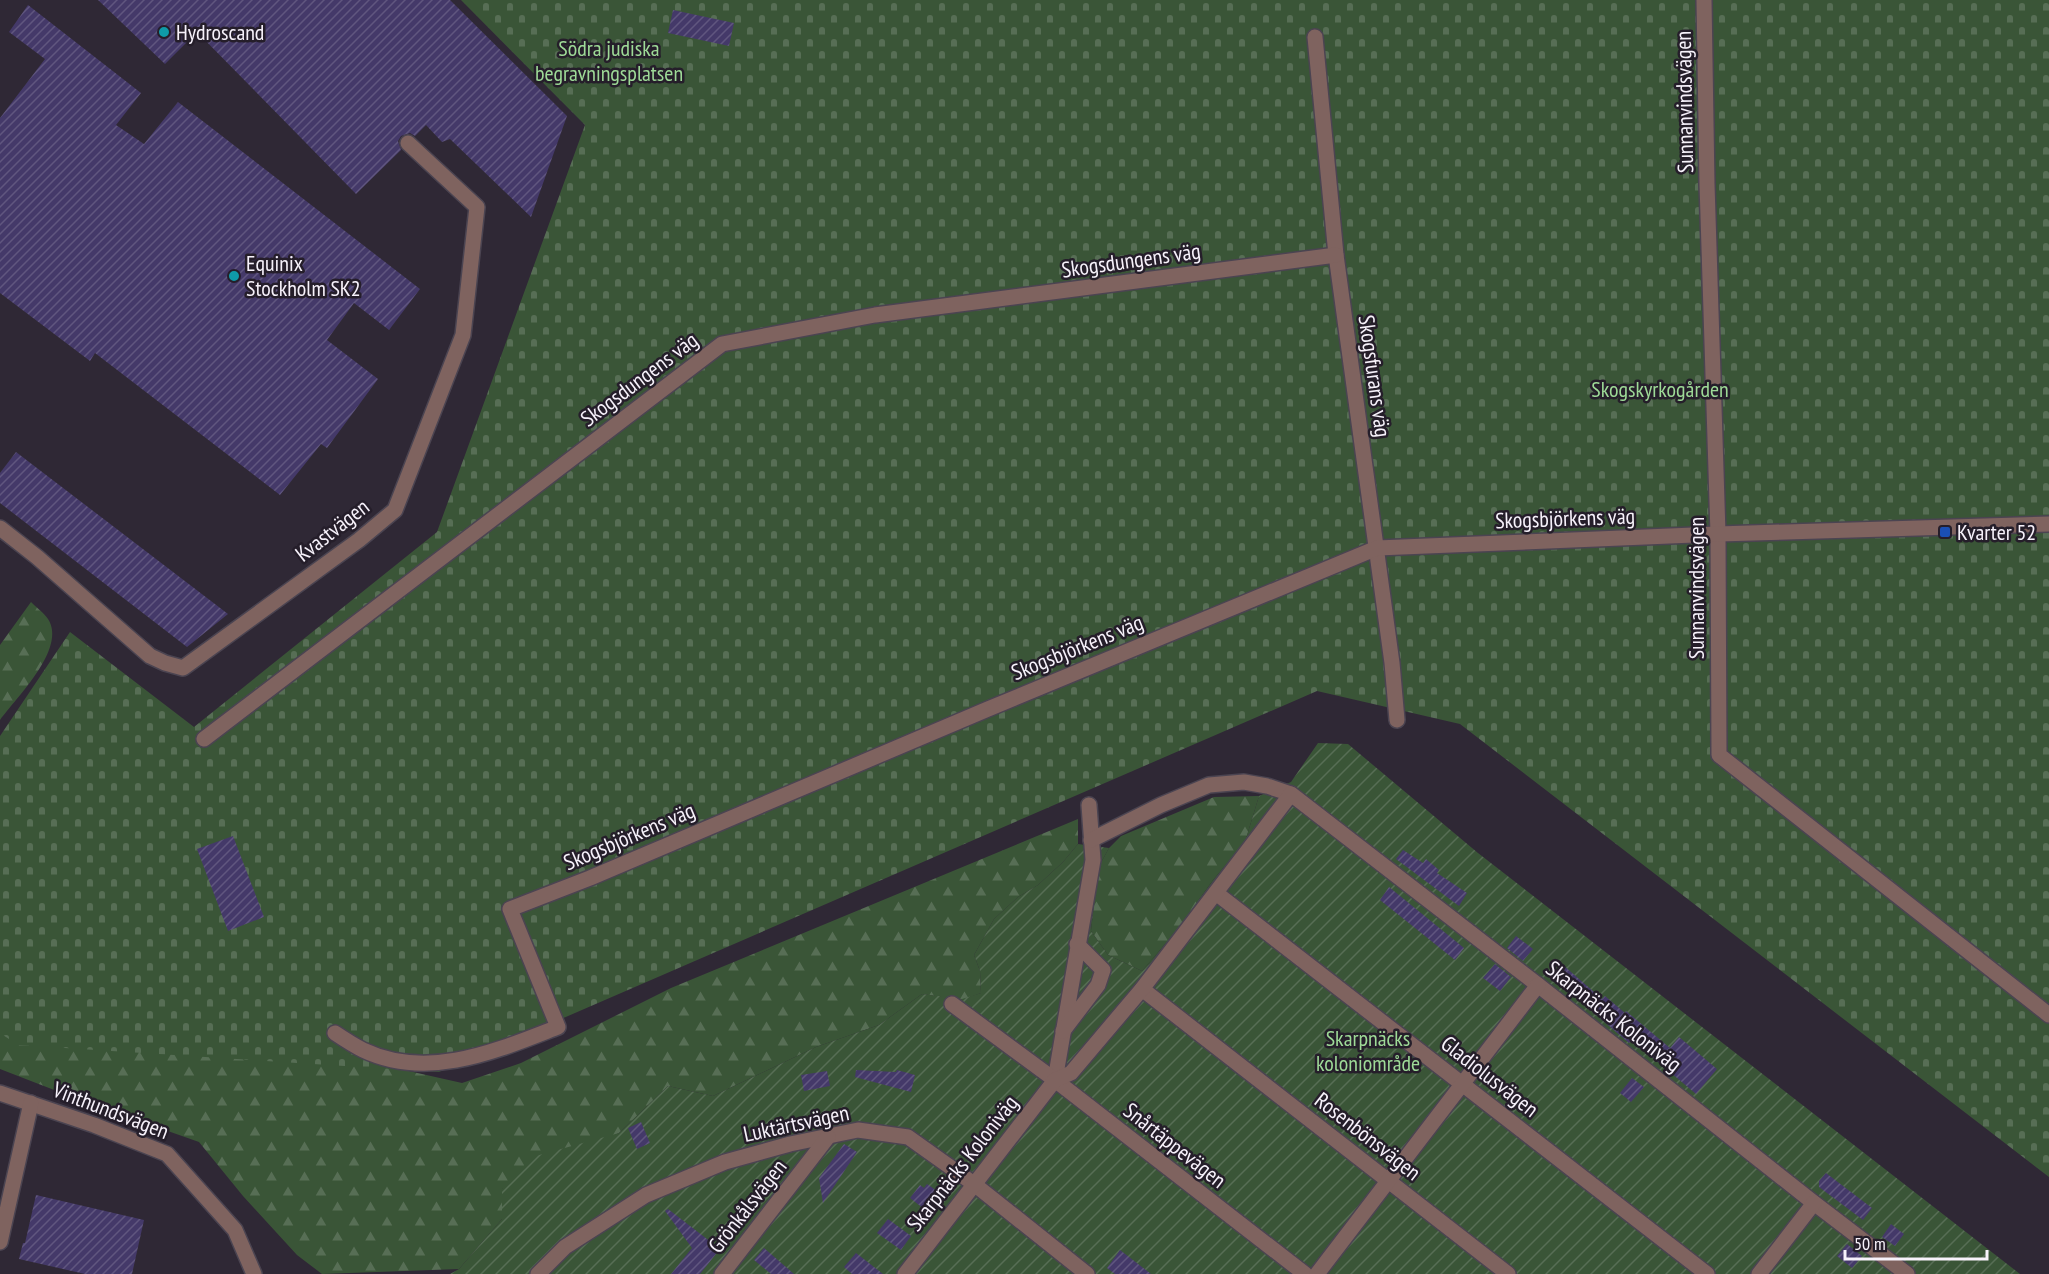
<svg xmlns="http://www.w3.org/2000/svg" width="2049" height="1274" viewBox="0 0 2049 1274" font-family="'PT Sans Narrow',sans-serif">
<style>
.forest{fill:url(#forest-firs)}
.cemetery{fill:url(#cemetery-stones)}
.garden{fill:url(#garden-furrows)}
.building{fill:url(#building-hatch)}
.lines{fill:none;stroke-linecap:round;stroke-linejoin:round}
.minor-casing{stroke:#4b4451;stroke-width:18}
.minor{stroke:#7f635f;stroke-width:15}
.culture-dot{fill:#0f9aa8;stroke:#251e2a;stroke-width:2}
.transit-dot{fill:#1a4fb4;stroke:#251e2a;stroke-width:2}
.labels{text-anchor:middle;stroke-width:5;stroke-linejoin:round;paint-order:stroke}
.poi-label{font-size:22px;fill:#f7f2fb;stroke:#251e2a;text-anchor:start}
.park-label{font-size:22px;fill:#9eda97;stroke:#251e2a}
.street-label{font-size:22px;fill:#f7f2fb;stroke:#251e2a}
</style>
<defs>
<pattern id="forest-firs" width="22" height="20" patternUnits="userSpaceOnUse" patternTransform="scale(1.5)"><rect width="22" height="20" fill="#3a5537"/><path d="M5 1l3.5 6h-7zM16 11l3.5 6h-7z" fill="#576e55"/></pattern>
<pattern id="cemetery-stones" width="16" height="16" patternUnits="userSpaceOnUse" patternTransform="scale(1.5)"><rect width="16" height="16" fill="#3a5537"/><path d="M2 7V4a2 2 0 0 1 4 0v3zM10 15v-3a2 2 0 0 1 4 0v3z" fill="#576e55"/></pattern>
<pattern id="garden-furrows" width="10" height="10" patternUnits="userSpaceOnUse" patternTransform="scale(1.5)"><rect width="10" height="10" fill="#3a5537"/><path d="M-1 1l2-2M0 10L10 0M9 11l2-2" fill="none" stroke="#576e55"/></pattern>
<pattern id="building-hatch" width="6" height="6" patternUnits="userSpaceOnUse" patternTransform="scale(1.5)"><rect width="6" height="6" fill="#443969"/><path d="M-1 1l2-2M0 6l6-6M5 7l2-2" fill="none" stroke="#60567f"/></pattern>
</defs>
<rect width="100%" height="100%" fill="#2f2835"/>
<g class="forest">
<path d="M 31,602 C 36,607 44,613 48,619 C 67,648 17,697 0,720 L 0,645 Z"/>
<polygon points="1259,796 1245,842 1213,880 1178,929 1142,971 1108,955 1091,931 1098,868 1109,848 1121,836 1214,797"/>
<polygon points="1078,819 1078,844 1063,862 1038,885 1018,897 994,919 974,955 980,971 981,993 962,1000 922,994 879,1025 816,1047 713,1096 668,1086 619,1133 502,1189 502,1219 459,1269 322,1274 297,1255 243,1196 199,1142 80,1100 0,1069 0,1010 333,1054 462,1083 521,1063 671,988"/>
</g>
<polygon class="cemetery" points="461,0 2049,0 2049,1177 1460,724 1317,691 439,1072 18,1045 0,1033 0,736 70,632 194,727 437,532 585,125"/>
<polygon class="garden" points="1318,743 1348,744 1478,853 2020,1274 450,1274 459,1269 502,1219 502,1189 532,1157 619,1133 668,1086 713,1096 816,1047 879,1025 922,994 962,999 981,993 980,971 974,955 994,919 1018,897 1038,885 1063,862 1078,844 1109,848 1098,868 1091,931 1108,955 1142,971 1178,929 1213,880 1245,842 1259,796 1291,782"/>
<g class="building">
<polygon points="98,0 450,0 567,116 531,217 450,139 442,142 426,125 415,136 410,133 401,136 398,141 401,150 356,194 197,32 165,64"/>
<polygon points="28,5 141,93 116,125 144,144 178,102 420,289 389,330 354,303 327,340 378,379 327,448 321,444 280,495 95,353 90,361 0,293 0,118 45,59 9,32"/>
<polygon points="673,10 734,23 729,46 668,33"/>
<polygon points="16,452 228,614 187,647 0,503 0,473"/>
<polygon points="233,836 264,917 228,931 197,849"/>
<polygon points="1403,850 1423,863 1426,859 1439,870 1437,873 1467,893 1459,906 1396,859"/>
<polygon points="1389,887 1464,948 1455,960 1380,900"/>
<polygon points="1516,936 1533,949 1523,961 1507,948"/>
<polygon points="1495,964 1511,977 1500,991 1483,978"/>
<polygon points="1563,965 1602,999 1605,996 1625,1013 1626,1011 1670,1048 1679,1037 1717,1069 1696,1094 1632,1040 1629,1043 1552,977"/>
<polygon points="856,1070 896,1072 897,1070 915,1075 911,1092 855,1077"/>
<polygon points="827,1071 830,1086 804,1091 801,1075"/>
<polygon points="1632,1078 1644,1087 1631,1102 1620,1093"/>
<polygon points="641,1122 650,1143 637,1149 628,1128"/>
<polygon points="844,1144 857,1152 823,1203 819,1178"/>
<polygon points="1826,1173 1872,1208 1863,1220 1819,1187 1819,1181"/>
<polygon points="927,1184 940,1193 928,1212 910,1198 920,1185 924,1188"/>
<polygon points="36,1195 144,1220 132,1274 85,1274 19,1259 23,1243 25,1243"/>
<polygon points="668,1209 720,1249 700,1274 671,1274 692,1248 665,1211"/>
<polygon points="888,1219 911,1236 901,1250 877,1233"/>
<polygon points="1891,1224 1904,1234 1895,1246 1882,1237"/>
<polygon points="1847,1244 1862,1256 1852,1268 1837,1256"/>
<polygon points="764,1248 794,1274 771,1274 754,1260"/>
<polygon points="1120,1250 1151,1274 1115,1274 1107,1268"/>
<polygon points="856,1253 883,1274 852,1274 844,1267"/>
</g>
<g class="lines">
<g class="minor-casing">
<g id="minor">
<polyline points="1704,0 1707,184 1718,534 1719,755 2049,1015"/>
<polyline points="1315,37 1336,255 1392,663 1397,720"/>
<polyline points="0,528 37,557 150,656 165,663 183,668 359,540 395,510 463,335 477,207 408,143"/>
<polyline points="204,739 722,344 875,315 1336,255"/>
<polyline points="1089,805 1093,860 1055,1080 1305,1274"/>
<polyline points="1091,840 1161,805 1209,785 1244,782 1267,786 1291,794"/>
<polyline points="1216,893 1707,1274"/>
<polyline points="1142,989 1508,1274"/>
<polyline points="952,1004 1055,1080"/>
<polyline points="1063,1031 1098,985 1103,970 1077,944"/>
<path d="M 335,1033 C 344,1039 353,1045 363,1050 C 428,1081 496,1051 558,1027 L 510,909 L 590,878 L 988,709 L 1377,548 L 1718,534 L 2049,524"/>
<polyline points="0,1093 94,1125 167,1154 235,1230 254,1274"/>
<polyline points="0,1242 31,1103"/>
<polyline points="538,1274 565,1247 646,1195 725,1162 790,1144 858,1130 908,1137 974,1184 1087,1274"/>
<polyline points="722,1274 828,1137"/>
<polyline points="905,1274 1055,1080 1071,1073 1142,989 1291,794 1538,985 1814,1203 1907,1274"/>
<polyline points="1317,1274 1538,985"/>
<polyline points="1759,1274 1814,1203"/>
</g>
</g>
<use href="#minor" class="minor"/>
</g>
<g class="culture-dot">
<circle cx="164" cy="32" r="6"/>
<circle cx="234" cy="276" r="6"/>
</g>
<rect class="transit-dot" x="1939" y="526" width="12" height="12" rx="3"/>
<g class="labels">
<g class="poi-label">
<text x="176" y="40">Hydroscand</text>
<text x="246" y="271">Equinix<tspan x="246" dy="25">Stockholm SK2</tspan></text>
<text x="1957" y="540">Kvarter 52</text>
</g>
<g class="park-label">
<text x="609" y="56">Södra judiska<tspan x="609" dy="25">begravningsplatsen</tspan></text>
<text x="1660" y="397">Skogskyrkogården</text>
<text x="1368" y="1046">Skarpnäcks<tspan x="1368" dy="25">koloniområde</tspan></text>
</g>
<g class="street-label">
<text transform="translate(1684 102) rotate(-91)" y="8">Sunnanvindsvägen</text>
<text transform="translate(1131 260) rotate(-8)" y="8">Skogsdungens väg</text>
<text transform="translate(1375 376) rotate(82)" y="8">Skogsfurans väg</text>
<text transform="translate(639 379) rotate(-37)" y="8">Skogsdungens väg</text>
<text transform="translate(1565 518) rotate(-2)" y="8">Skogsbjörkens väg</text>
<text transform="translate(332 530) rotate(-38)" y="8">Kvastvägen</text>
<text transform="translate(1696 588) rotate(-90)" y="8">Sunnanvindsvägen</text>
<text transform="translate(1077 647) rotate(-22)" y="8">Skogsbjörkens väg</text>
<text transform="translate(629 836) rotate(-23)" y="8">Skogsbjörkens väg</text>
<text transform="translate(1614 1016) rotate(38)" y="8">Skarpnäcks Koloniväg</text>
<text transform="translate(1490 1076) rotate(38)" y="8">Gladiolusvägen</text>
<text transform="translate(111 1110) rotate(21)" y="8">Vinthundsvägen</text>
<text transform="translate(796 1123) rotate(-12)" y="8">Luktärtsvägen</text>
<text transform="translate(1368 1136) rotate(38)" y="8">Rosenbönsvägen</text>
<text transform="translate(1175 1145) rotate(38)" y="8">Snårtäppevägen</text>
<text transform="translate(962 1163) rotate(-52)" y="8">Skarpnäcks Koloniväg</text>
<text transform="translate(747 1206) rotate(-52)" y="8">Grönkålsvägen</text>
</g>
</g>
<path d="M1845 1250v9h142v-9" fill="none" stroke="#f7f2fb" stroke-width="3"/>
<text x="1854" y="1250" font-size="18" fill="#f7f2fb" stroke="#251e2a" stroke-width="4.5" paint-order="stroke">50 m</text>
</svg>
